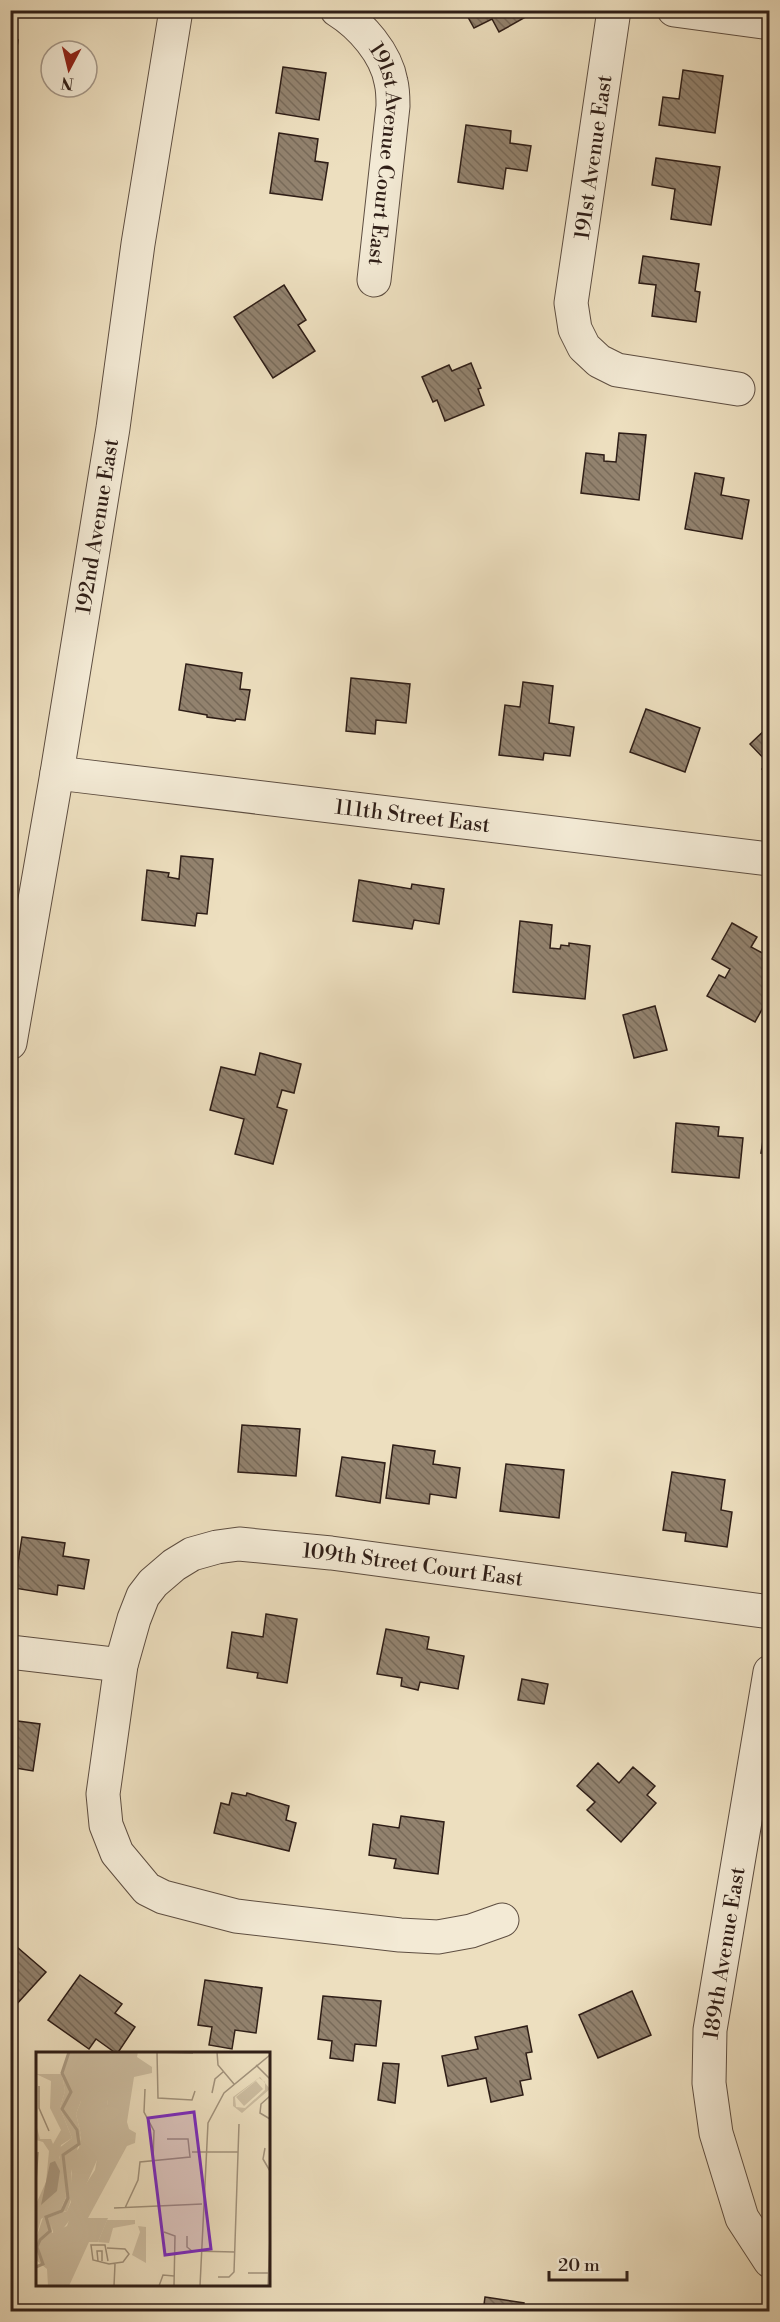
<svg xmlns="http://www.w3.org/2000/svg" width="780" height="2322" viewBox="0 0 780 2322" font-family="'Libre Bodoni',serif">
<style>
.building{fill:url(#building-back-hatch);stroke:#2f1e17;stroke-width:1.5}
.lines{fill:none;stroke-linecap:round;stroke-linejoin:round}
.minor-casing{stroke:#5e4e41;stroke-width:35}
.minor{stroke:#f3ead5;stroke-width:33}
.labels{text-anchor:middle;stroke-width:4.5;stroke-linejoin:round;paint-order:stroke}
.street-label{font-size:21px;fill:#2f1e17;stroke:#f3ead5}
.inset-river{fill:none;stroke:#ac9d86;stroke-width:3}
.inset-road{fill:none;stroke:#a1927c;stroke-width:1.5}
.view{fill:#7b2cbf;fill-opacity:0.15;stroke:#7b2cbf;stroke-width:3}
.inset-edge{fill:none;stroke:#2f1e17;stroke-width:3}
</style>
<defs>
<pattern id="building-back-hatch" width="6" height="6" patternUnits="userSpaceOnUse" patternTransform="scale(1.5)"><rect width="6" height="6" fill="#92826e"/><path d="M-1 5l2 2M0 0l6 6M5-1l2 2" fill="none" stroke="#786a59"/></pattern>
</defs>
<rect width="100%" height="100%" fill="#eddfbf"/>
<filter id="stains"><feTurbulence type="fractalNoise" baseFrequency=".00333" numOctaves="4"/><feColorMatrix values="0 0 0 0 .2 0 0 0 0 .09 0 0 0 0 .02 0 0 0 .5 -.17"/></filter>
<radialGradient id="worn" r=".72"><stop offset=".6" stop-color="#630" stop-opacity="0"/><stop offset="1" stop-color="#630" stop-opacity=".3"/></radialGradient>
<g class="building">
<polygon points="464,10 538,10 499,32 492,19 474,28"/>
<polygon points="10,39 18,40 13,79 10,79"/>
<polygon points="283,67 326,73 319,120 276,113"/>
<polygon points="683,70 723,76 715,133 659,125 663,97 679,99"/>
<polygon points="466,125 511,131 510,143 531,146 527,171 506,168 503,189 458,182"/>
<polygon points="279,133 318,139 315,161 328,163 322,200 270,193"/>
<polygon points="656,158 720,167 711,225 671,219 675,189 652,185"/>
<polygon points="643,256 699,264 695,291 700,292 696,322 652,316 656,285 639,283"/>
<polygon points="284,285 306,320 298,325 315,351 273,378 234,317"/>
<polygon points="471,363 481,388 478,389 484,405 445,421 437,400 433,402 422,377 449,365 452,371"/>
<polygon points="619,433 646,435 639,500 581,493 586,453 604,455 604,461 616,462"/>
<polygon points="695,473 724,478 721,495 749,500 742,539 685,529"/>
<polygon points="186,664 242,673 240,689 250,690 245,720 236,719 235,721 207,717 207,715 179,710"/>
<polygon points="351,678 410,684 406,723 376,720 375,734 346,731"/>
<polygon points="523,682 553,686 549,723 574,727 570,756 544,753 543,760 499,755 505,705 520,707"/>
<polygon points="646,709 700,728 685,772 630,752"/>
<polygon points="770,725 770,778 762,769 768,763 750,744"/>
<polygon points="181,856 213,859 207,914 197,913 195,926 142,920 147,870 169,873 168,877 179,879"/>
<polygon points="359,880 411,889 412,884 444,889 439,924 414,920 412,929 353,921"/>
<polygon points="520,921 552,925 550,948 560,949 561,945 569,946 569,943 590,946 585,999 513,992"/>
<polygon points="732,923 757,937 751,947 770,957 770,995 755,1022 707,996 719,975 725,978 730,969 712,959"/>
<polygon points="655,1006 667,1050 634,1058 623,1015"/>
<polygon points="260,1053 301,1064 294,1093 282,1090 277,1107 287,1110 273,1164 235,1154 244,1119 210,1110 221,1067 255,1075"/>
<polygon points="768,1109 770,1109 770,1154 761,1153"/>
<polygon points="676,1123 719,1127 718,1136 743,1138 739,1178 672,1172"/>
<polygon points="242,1425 300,1429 296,1476 238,1472"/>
<polygon points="393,1445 435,1451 433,1464 460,1468 456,1498 430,1494 429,1504 386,1498"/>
<polygon points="342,1457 385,1463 380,1503 336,1496"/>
<polygon points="506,1464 564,1470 559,1518 500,1511"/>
<polygon points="672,1472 725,1480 721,1510 732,1512 727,1547 685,1541 686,1533 663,1530"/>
<polygon points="22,1537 65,1543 63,1556 89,1560 84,1589 58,1585 57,1595 14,1588"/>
<polygon points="266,1614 297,1619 287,1683 257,1678 258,1673 227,1668 232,1632 263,1637"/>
<polygon points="386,1629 429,1637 427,1649 464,1656 458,1689 420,1682 418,1690 401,1686 402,1678 377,1674"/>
<polygon points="522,1679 548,1684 544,1704 518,1700"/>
<polygon points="10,1720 40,1724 33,1771 10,1767"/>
<polygon points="598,1763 619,1783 633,1767 655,1786 647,1795 656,1803 621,1842 587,1810 595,1802 577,1786"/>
<polygon points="232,1793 246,1796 247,1793 289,1806 286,1820 296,1823 289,1851 214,1833 221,1803 229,1805"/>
<polygon points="401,1816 444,1822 438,1874 394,1868 396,1859 369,1855 373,1824 399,1828"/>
<polygon points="10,1941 46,1972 15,2006 10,2002"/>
<polygon points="80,1975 122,2004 115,2013 135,2027 117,2054 96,2039 89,2049 48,2020"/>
<polygon points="205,1980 262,1988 256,2033 235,2030 232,2049 209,2045 212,2027 198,2025"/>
<polygon points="632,1991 651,2035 598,2058 579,2015"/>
<polygon points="323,1996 381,2001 376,2046 355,2044 353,2061 330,2058 332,2041 318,2039"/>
<polygon points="527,2026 532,2052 526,2053 531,2079 520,2081 523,2095 491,2102 486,2078 448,2086 442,2056 478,2049 475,2037"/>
<polygon points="383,2063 399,2064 395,2103 378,2100"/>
<polygon points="485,2297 524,2303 523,2312 483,2312"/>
</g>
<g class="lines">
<g class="minor-casing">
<g id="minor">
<path id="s1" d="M 337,10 C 361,25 386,53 391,82 C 393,90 393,98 393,106 L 374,280"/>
<polyline points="614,10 571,303 575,329 584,347 599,361 617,370 738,389"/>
<polyline points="674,10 770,23"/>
<path id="s2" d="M 57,773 L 770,859"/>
<path id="s3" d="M 10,1043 L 57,773 L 113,428 L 138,244 L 176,10"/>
<polyline points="10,1652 121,1665"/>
<polyline points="770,1672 710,2030 709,2083 716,2133 742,2218 770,2261"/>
<path id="s4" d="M 502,1920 L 471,1931 L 438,1937 L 400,1935 L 236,1916 L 163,1897 L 147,1889 L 117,1853 L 106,1825 L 103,1794 L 121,1665 L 134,1619 L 143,1596 L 153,1583 L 174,1565 L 192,1554 L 217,1547 L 239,1544 L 331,1553 L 770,1612"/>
</g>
</g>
<use href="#minor" class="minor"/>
</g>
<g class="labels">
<g class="street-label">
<text dy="7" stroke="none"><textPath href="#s1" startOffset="164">191st Avenue Court East</textPath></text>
<text transform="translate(593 157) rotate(-82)" y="7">191st Avenue East</text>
<text dy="7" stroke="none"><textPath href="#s3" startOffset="524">192nd Avenue East</textPath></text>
<text dy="7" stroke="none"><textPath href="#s2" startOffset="358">111th Street East</textPath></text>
<text dy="7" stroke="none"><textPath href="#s4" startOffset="962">109th Street Court East</textPath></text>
<text transform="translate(724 1953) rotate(-81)" y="7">189th Avenue East</text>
</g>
</g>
<g transform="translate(36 2052)">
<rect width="234" height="234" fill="#eddfbf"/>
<path d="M 0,22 L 26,22 L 29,39 L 24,56 L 36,86 L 25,93 L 23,105 L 28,117 L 30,145 L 26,154 L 5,167 L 0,186 L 0,152 L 10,130 L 13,99 L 7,90 L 0,88 L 0,72 L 4,87 L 15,87 L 17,92 L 25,78 L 14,56 L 15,29 ZM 71,168 L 99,168 L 99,172 L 77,176 L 73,191 L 62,190 ZM 102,174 L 110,175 L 110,211 L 96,203 L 104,180 Z" fill="#cdbea2"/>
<path d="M 34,0 L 102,0 L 101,5 L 116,15 L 116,21 L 98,25 L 91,70 L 93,77 L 100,81 L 99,91 L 91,94 L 52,166 L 72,166 L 62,190 L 53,190 L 33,234 L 12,234 L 11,217 L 0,208 L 0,186 L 9,160 L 17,154 L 26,154 L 30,145 L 22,97 L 36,86 L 24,56 L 29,39 L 26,22 ZM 72,48 L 59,118 L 41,146 L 31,174 L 16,181 L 15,162 L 31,159 L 37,142 L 35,121 L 45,83 L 40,62 L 45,49 Z" fill="#cdbea2" fill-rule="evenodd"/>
<path d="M 57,39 L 71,41 L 72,48 L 65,99 L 36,165 L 19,187 L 13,165 L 31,159 L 35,150 L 36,104 L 43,96 L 45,83 L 40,62 L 45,49 Z" fill="#cdbea2"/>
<path d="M 224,25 L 234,37 L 206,61 L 197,54 L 197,45 ZM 223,26 L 229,30 L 229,38 L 209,56 L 200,55 L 199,45 ZM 220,29 L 227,37 L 208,54 L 200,45 Z" fill="#cdbea2" fill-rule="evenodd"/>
<path d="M 19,109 L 24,119 L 21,139 L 5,153 L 14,111 Z" fill="#ac9d86"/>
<path class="inset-river" d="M 0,215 L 7,212 L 1,195 L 4,188 L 14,179 L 10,165 L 26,159 L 32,146 L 27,103 L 43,92 L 41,78 L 26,57 L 35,40 L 26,21 L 33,0"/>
<path class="inset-road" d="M 121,0 L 122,46 L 156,48 L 159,39M 121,0 L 157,1M 181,0 L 182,13 L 198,32M 220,13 L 234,27M 3,34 L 3,56 L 13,79M 109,37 L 108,60 L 118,79 L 117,108M 176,41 L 179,27 L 187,20M 234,44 L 225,52 L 224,61 L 234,67M 229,96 L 227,107 L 234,119M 156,100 L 202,100M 0,130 L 2,100M 78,156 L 166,152M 89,156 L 102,128 L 104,110 L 154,105 L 152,87 L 131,87M 128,180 L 139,184 L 138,234M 151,184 L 151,195 L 156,199 L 199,200M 71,196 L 89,197 L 93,202 L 87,210 L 73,212 L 57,208 L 55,193 L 69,193 L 72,209M 62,209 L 61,199 L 66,199 L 66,209M 212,221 L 232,221M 182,225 L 193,225 L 198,220 L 203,72M 78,234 L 79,212M 123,234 L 127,223 L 138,224M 164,234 L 172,71 L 188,41 L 234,3M 232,234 L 234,185"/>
<path class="view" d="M 158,60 L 175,197 L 129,203 L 112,66 Z"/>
<rect width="234" height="234" class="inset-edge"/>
</g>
<rect width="780" height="2322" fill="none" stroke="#eddfbf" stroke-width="36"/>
<rect x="12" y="12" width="756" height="2298" fill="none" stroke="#2f1e17" stroke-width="3"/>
<rect x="18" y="18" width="744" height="2286" fill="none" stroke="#2f1e17" stroke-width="1.5"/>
<g transform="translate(69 69) rotate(187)"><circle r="28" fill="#f3ead5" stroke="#a59889" stroke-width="1.5"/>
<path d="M0-4.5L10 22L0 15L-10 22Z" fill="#8f2418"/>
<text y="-9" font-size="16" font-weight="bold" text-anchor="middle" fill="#2f1e17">N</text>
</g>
<path d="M549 2271v9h78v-9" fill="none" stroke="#2f1e17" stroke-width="3"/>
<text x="558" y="2271" font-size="18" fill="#2f1e17" stroke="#f3ead5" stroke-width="4.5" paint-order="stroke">20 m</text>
<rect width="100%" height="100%" filter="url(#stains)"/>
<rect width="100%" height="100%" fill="url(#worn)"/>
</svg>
